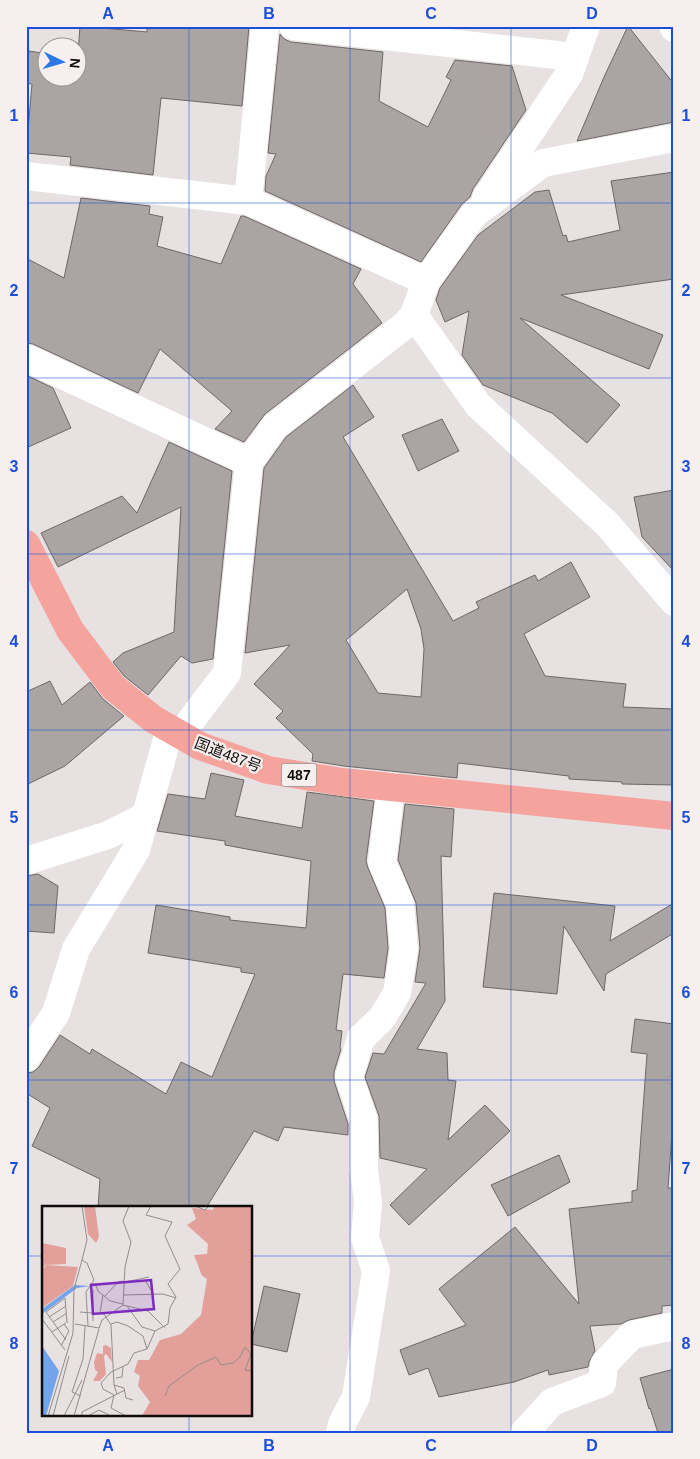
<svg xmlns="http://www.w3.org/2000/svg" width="700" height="1459" viewBox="0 0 700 1459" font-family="Helvetica,'Noto Sans JP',sans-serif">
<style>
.building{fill:#aaa4a3;stroke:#6d6767;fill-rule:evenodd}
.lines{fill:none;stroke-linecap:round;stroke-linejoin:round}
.minor{stroke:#fff;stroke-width:28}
.highway{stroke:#f4a39d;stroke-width:28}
.grid{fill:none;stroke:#1d4ed8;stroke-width:1;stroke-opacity:0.55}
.labels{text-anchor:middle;stroke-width:4.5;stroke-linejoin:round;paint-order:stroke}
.shield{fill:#f6efee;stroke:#545050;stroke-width:1}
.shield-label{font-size:14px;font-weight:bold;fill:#0e0c0c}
.street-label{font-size:15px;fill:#0e0c0c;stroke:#f6efee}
.inset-road{fill:none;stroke:#918c8c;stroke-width:1}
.view{fill:#7b2cbf;fill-opacity:0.15;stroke:#7b2cbf;stroke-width:2.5}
.inset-edge{fill:none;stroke:#0e0c0c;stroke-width:2.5}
.neatline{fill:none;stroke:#1d4ed8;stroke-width:2}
.grid-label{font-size:16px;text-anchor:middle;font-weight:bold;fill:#1d4ed8}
</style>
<rect width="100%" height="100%" fill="#e8e1e1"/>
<g class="building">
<polygon points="80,26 147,32 147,26 249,26 242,106 161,98 153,175 70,165 71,157 26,153 32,84 26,83 29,51 48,54 48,78 78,78 78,54"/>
<polygon points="628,26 674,84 674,122 577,141 604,77"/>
<polygon points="280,34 284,39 291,42 383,52 379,101 428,127 451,80 446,77 455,60 512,66 526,110 473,189 470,197 462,204 421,262 265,191 266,176 276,154 268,153"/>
<polygon points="674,172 674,279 561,295 663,335 649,369 520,318 620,405 587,443 552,413 483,385 462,355 469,311 445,322 436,300 440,288 478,235 535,192 549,190 563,236 566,235 568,242 620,230 611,181"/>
<polygon points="81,198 150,206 149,214 163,217 157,246 221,264 241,216 244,216 361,269 353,284 382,323 265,414 244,442 215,429 232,411 160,349 138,393 33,344 26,343 26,258 64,278"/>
<polygon points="26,375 53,388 71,428 26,448"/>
<path d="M 353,385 L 374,417 L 343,437 L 453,621 L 479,608 L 476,602 L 535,575 L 538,581 L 571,562 L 590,597 L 524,634 L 545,676 L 626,684 L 623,707 L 674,709 L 674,785 L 622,784 L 622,782 L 569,779 L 569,776 L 458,763 L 457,778 L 344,766 L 312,761 L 313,754 L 276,718 L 283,711 L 254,684 L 290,645 L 245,653 L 264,468 L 286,437 ZM 407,589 L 421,629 L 424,649 L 421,697 L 378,693 L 346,640 Z"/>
<polygon points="442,419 459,451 418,471 402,435"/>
<polygon points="169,442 232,471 213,659 192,663 181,656 148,695 124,676 113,662 123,653 174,632 181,507 58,567 41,533 122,496 137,513"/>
<polygon points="674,490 674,571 642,537 634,497"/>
<polygon points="50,681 62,705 90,682 103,699 124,716 65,766 26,785 26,692"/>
<polygon points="211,773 244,780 235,816 302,828 307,792 374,801 366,861 368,868 385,908 388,948 384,978 343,974 336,1030 342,1031 340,1048 341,1049 334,1072 334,1081 348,1124 348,1135 284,1127 278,1141 254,1131 206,1208 98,1208 100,1179 32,1146 50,1108 26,1093 26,1073 33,1072 39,1067 60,1035 90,1054 92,1049 166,1094 181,1062 212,1077 255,974 241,972 241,968 148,953 156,905 230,917 230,920 306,928 311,861 225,845 225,841 157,831 168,794 205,799"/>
<polygon points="405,804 454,809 451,857 441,856 445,1001 417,1049 447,1053 448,1080 456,1081 448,1140 485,1105 510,1131 409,1225 390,1205 427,1169 380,1158 379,1116 365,1077 373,1053 384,1054 426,983 415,982 420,948 416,903 398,860"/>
<polygon points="38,874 58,886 54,933 26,931 26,876"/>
<polygon points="494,893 615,906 610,941 674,903 674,933 606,974 604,991 564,926 557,994 483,987"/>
<polygon points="635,1019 674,1024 674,1106 668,1188 674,1188 674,1305 662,1306 662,1313 629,1320 621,1324 590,1326 595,1351 589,1362 588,1367 549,1375 548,1370 514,1382 439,1397 428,1368 409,1375 400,1350 466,1325 439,1289 515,1227 579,1304 569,1209 632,1202 632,1191 637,1190 647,1054 631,1052"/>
<polygon points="559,1155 570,1182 508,1216 491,1185"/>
<polygon points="264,1286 300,1294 287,1352 251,1344"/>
<polygon points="674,1369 674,1433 658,1433 650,1408 649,1409 640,1378"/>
</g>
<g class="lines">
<g class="minor">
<polyline points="293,26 575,57"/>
<polyline points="673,26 674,28"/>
<polyline points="26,176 248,201 426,281"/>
<polyline points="486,198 569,74 586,26"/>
<polyline points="248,201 265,26"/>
<polyline points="414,315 478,405 608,525 674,602"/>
<polyline points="26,358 249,462"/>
<polyline points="180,735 227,673 249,462 275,426 404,326 414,315 426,281 475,213 543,163 674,138"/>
<polyline points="26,861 108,835 146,816"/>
<polyline points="26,1058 56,1013 76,949 136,850 170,729"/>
<polyline points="340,1433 342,1424 356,1397 376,1271 365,1238 368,1202 364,1169 364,1121 349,1077 361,1038 382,1018 397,993 404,949 400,904 382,862 391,786"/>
<polyline points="524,1433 552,1402 602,1383 604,1364 632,1335 674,1326"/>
</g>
<polyline class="highway" points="26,544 70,630 113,687 153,719 200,746 268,770 342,782 674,816"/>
</g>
<path class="grid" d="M 189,26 L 189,1208M 350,26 L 350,1433M 511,26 L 511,1433M 26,203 L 674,203M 26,378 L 674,378M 26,554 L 674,554M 26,730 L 674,730M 26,905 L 674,905M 26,1080 L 674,1080M 26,1256 L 44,1256M 251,1256 L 674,1256M 189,1415 L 189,1433"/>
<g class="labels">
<rect class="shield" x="281.5" y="763.5" width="35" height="23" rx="4"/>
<g class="shield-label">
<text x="299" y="780">487</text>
</g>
<g class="street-label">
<text transform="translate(228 755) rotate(21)" y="5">国道487号</text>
</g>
</g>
<g transform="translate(42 1206)">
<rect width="210" height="210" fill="#e8e1e1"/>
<path d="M 42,0 L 53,0 L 57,31 L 54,37 L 46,28 ZM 172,0 L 210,0 L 210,210 L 100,210 L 108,196 L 96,180 L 98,170 L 92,166 L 96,154 L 107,154 L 118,134 L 139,128 L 159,109 L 165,73 L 160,70 L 152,49 L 165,48 L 166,38 L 145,19 L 154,13 L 150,2 L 171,4 ZM 0,37 L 24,42 L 24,58 L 3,59 L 0,63 ZM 4,59 L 36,61 L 31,80 L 0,102 L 0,64 ZM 64,139 L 69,142 L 70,156 L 64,148 L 62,150 L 64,168 L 58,175 L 51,175 L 56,166 L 53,164 L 52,156 L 55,147 L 61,148 L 61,140 Z" fill="#e3a09b"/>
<path d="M 33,79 L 48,80 L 35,82 L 0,108 L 0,103 ZM 0,140 L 17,165 L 4,210 L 0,210 Z" fill="#73a3ea"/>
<path class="inset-road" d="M 40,0 L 45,34 L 40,54 L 45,57 L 52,74 L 44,86 L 46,120M 153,0 L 163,4 L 167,0M 103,74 L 112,89M 83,76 L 107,71M 53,77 L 56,85 L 68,95 L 81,98M 82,89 L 121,88 L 134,92M 63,90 L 76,76 L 81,75M 81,99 L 106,105 L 123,122M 85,100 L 100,121 L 113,125M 38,106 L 62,108 L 69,119 L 72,179M 58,107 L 61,89M 7,111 L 24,100M 0,113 L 23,144M 51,115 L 51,84M 11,116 L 25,107M 33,118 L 57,122 L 60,114 L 81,99 L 83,61 L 89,36 L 81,15 L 87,0M 69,118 L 75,116 L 86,120 L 101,130 L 105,143M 10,126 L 24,117M 24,134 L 4,106 L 23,92 L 25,117M 19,140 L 27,125 L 22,118M 74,172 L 80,171 L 81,161M 75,188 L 72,179 L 82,182 L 84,192 L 91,194M 39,190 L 30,186 L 41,153 L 43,120M 123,190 L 127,180 L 156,159 L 174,151 L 179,159 L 191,157 L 198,151 L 203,141 L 209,148 L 203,164 L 210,165M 6,210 L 31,127 L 32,83 L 40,54M 11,210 L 27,150M 22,210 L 40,174M 32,210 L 57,123M 40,210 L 40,206 L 83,184M 46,210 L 57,204 L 69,210M 84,210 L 69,202 L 72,189 L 61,183 L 59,177 L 69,166 L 86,158 L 92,147 L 105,143 L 113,125 L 126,118 L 128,102 L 134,91 L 126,78 L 138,63 L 123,30 L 130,16 L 104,9 L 109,0"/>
<path class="view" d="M 109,74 L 112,103 L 51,108 L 49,79 Z"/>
<rect width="210" height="210" class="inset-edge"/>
</g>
<rect width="700" height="1459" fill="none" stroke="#f6efee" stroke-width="55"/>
<g transform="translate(62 62) rotate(95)"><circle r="24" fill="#f6efee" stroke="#999494"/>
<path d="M0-4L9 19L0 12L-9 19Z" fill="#2c78e4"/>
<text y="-8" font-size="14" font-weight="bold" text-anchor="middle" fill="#0e0c0c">N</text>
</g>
<rect x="28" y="28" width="644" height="1404" class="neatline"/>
<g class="grid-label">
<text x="108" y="19">A</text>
<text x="269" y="19">B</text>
<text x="431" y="19">C</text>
<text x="592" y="19">D</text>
<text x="14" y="121">1</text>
<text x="686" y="121">1</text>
<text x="14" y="296">2</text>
<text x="686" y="296">2</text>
<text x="14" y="472">3</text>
<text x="686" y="472">3</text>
<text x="14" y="647">4</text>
<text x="686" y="647">4</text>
<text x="14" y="823">5</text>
<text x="686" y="823">5</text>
<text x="14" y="998">6</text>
<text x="686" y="998">6</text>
<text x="14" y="1174">7</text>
<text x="686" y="1174">7</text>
<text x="14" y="1349">8</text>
<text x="686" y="1349">8</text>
<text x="108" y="1451">A</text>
<text x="269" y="1451">B</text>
<text x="431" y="1451">C</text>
<text x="592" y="1451">D</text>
</g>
</svg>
